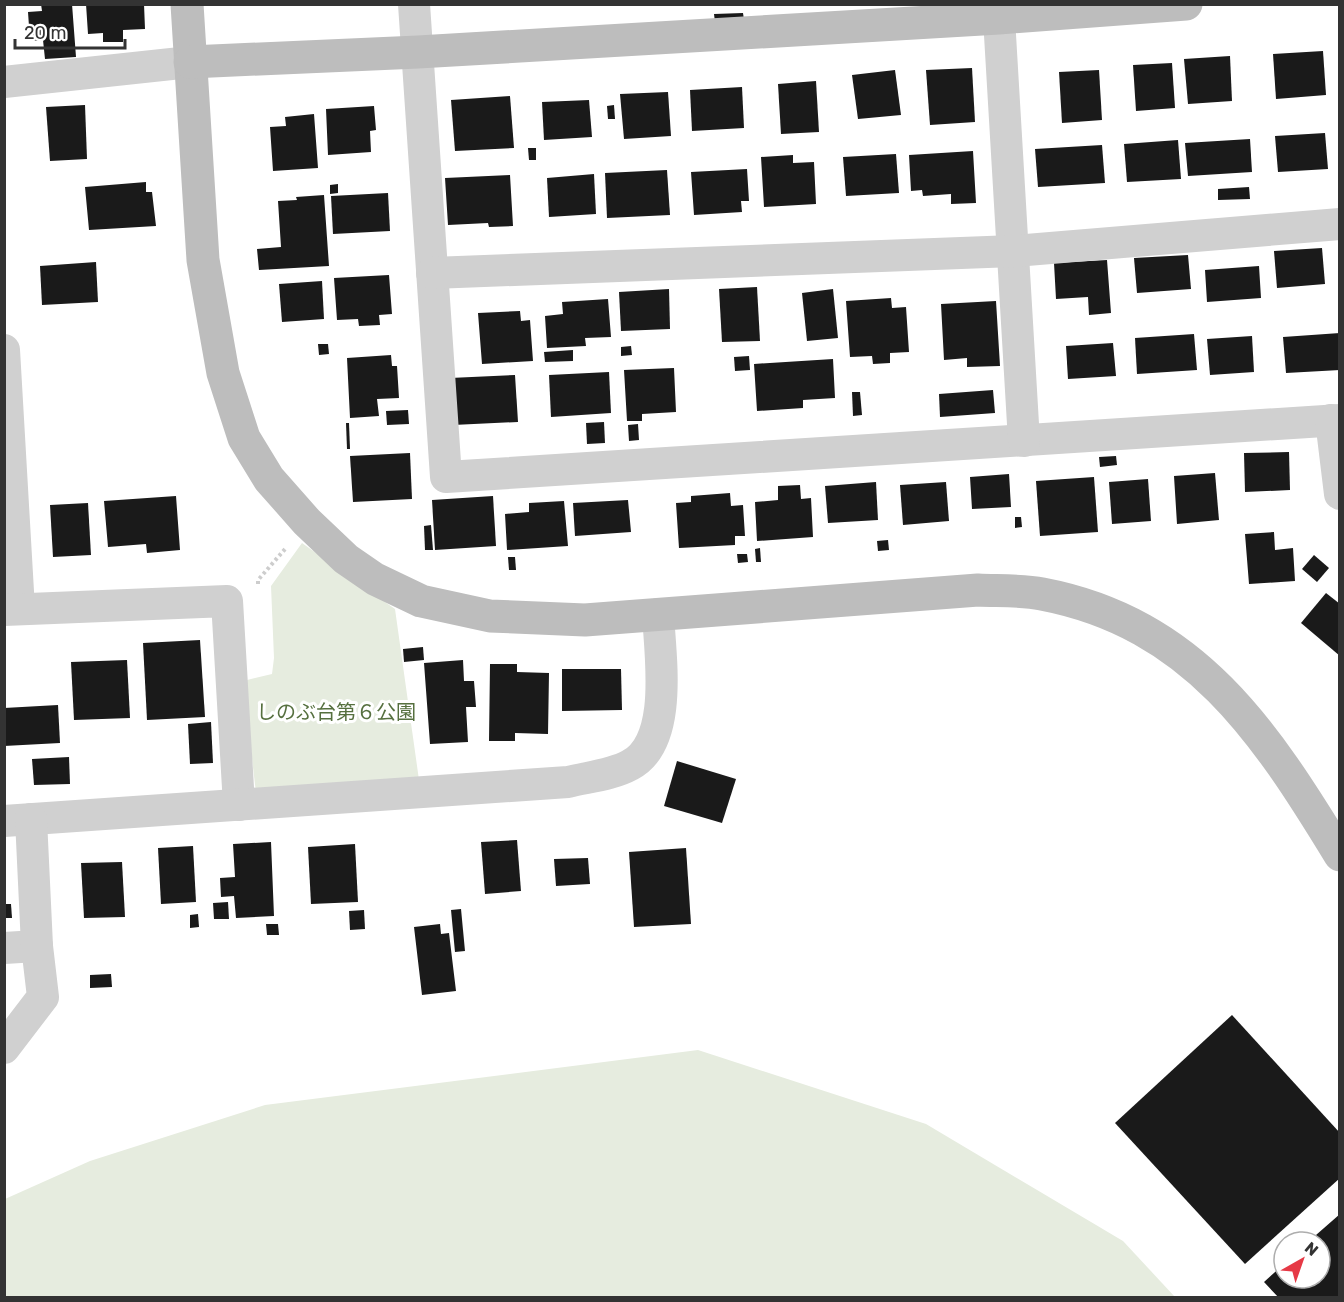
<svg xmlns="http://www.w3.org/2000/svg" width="1344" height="1302" viewBox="0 0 1344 1302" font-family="Rubik,'Noto Sans JP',sans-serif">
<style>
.green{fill:#e6ecdf}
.building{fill:#1a1a1a}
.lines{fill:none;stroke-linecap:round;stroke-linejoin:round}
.path{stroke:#cdcdcd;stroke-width:4;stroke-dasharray:3 3;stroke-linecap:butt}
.street{stroke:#d0d0d0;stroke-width:32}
.secondary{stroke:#bdbdbd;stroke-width:33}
.labels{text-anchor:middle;stroke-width:6;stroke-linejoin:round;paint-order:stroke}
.park-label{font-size:20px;fill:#56703f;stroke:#fff}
</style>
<rect width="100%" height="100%" fill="#fff"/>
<g class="green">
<polygon points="302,543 395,609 419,780 256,793 243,681 272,674 274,658 271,586"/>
<polygon points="698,1050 926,1124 1123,1241 1175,1297 5,1297 5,1199 90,1161 265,1105"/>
</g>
<g class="building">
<polygon points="41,4 72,4 76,57 45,59 43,40 30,41 28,12 42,11"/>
<polygon points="86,4 144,4 145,29 123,30 123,42 103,42 103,33 88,34"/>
<polygon points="743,13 744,20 715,22 714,14"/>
<polygon points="1323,51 1326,95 1276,99 1273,54"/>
<polygon points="1230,56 1232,101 1188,104 1184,59"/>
<polygon points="1172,63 1175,108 1136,111 1133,65"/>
<polygon points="972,68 975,122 930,125 926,70"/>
<polygon points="895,70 901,115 858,119 852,75"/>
<polygon points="1099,70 1102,120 1062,123 1059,72"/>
<polygon points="816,81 819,132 781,134 778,84"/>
<polygon points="742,87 744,128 692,131 690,90"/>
<polygon points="668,92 671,136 624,139 620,94"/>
<polygon points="510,96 514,148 455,151 451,100"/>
<polygon points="589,100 592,137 544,140 542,102"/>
<polygon points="85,105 87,159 50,161 46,107"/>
<polygon points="614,105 615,119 608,119 607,106"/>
<polygon points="374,106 376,130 370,131 371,152 328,155 326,109"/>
<polygon points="314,114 318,168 273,171 270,127 286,126 285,117"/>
<polygon points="1325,133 1328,169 1278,172 1275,136"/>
<polygon points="1250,139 1252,172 1188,176 1185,143"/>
<polygon points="1178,140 1181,179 1127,182 1124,144"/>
<polygon points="1102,145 1105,183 1038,187 1035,149"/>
<polygon points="528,148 536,148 536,160 529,160"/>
<polygon points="973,151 976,203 951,204 951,194 923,196 922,190 911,191 909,155"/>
<polygon points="896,154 899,193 846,196 843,157"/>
<polygon points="793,155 793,163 814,162 816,204 764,207 761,157"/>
<polygon points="747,169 749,201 741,201 742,212 694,215 691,172"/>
<polygon points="667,170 670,215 607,218 605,173"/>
<polygon points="594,174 596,214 549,217 547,178"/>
<polygon points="510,175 513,226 489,227 488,223 448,225 445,178"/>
<polygon points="146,182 146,192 152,192 156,226 89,230 85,187"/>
<polygon points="338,184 338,193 330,194 330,185"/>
<polygon points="1249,187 1250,199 1218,200 1218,189"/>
<polygon points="388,193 390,231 333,234 331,196"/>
<polygon points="324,195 329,266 259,270 257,249 281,247 278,201 297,200 296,197"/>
<polygon points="1322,248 1325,284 1277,288 1274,251"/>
<polygon points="1188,255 1191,289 1137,293 1134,258"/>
<polygon points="1107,260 1111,313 1089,315 1088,297 1056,299 1054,263"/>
<polygon points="96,262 98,302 42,305 40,266"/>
<polygon points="1259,266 1261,298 1207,302 1205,270"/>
<polygon points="389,275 392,314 379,315 380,325 359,326 358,319 337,320 334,278"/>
<polygon points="322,281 324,319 282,322 279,284"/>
<polygon points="757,287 760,341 722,342 719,289"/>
<polygon points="669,289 670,329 621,331 619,292"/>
<polygon points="833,289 838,338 807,341 802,293"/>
<polygon points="891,298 892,308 906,307 909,352 890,353 890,363 873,364 872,356 850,357 846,301"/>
<polygon points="608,299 611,337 585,338 586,346 547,348 545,316 563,314 562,302"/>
<polygon points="996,301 1000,366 967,367 967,358 944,360 941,304"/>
<polygon points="520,311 521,321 530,320 533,361 482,364 478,313"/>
<polygon points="1340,333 1340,370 1286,373 1283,337"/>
<polygon points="1194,334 1197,370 1137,374 1135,338"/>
<polygon points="1252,336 1254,372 1210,375 1207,339"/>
<polygon points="1113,343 1116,376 1068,379 1066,346"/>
<polygon points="318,344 328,344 329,354 319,355"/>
<polygon points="631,346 632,355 621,356 621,347"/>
<polygon points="573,350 573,361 545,362 544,352"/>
<polygon points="391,355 392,366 397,366 399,398 377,399 379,416 350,418 347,358"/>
<polygon points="749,356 750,370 735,371 734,357"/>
<polygon points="833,359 835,398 803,400 803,408 757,411 754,364"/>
<polygon points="674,368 676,412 642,414 642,421 627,421 624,370"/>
<polygon points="609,372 611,413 551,417 549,375"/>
<polygon points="515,375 518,422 453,425 450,378"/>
<polygon points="993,390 995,413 940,417 939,394"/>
<polygon points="852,392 860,392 862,415 853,416"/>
<polygon points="408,410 409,424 387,425 386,411"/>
<polygon points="604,422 605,443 587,444 586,423"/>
<polygon points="346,423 349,423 350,449 347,449"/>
<polygon points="638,424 639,440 629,441 628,425"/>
<polygon points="1289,452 1290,490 1245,492 1244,453"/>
<polygon points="410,453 412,499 353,502 350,456"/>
<polygon points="1116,456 1117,465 1100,467 1099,457"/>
<polygon points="1215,473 1219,520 1177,524 1174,476"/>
<polygon points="1009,474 1011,507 972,509 970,477"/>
<polygon points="1094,477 1098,532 1040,536 1036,481"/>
<polygon points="1148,479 1151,521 1112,524 1109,482"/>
<polygon points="876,482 878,520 828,523 825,486"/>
<polygon points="946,482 949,521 903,525 900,485"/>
<polygon points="800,485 801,499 811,498 813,537 757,541 755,502 778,500 778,486"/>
<polygon points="730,493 731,506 743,505 745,536 735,536 735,545 679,548 676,503 691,502 691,496"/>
<polygon points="176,496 180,550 147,553 146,544 108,547 104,501"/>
<polygon points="493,496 496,546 435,550 432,500"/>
<polygon points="628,500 631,532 575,536 573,503"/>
<polygon points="564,501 568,546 507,550 505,514 529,512 529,503"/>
<polygon points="88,503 91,555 53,557 50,505"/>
<polygon points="1015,517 1021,517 1022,527 1015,528"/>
<polygon points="431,525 433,550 425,550 424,526"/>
<polygon points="1274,532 1275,550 1293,548 1295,581 1249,584 1245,534"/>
<polygon points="888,540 889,550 878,551 877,541"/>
<polygon points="760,548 761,562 756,562 755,549"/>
<polygon points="737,554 747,554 748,562 738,563"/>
<polygon points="1314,555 1329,568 1317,582 1302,569"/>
<polygon points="508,557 515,557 516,570 509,570"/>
<polygon points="1326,593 1340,604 1340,656 1301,623"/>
<polygon points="200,640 205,717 147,720 143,643"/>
<polygon points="423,647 424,660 404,662 403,649"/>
<polygon points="127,660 130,718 74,720 71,662"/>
<polygon points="463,660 464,681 474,681 476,707 466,707 468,742 430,744 424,663"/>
<polygon points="490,664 517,664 517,672 549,673 548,734 515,733 515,741 489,741"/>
<polygon points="562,669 621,669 622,710 562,711"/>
<polygon points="58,705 60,743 4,746 4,708"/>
<polygon points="211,722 213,763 190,764 188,724"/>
<polygon points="69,757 70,784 34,785 32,759"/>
<polygon points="677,761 736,779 722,823 664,806"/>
<polygon points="517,840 521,891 485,894 481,842"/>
<polygon points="271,842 274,916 236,918 234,896 221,897 220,878 235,877 233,844"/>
<polygon points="355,844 358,902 311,904 308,847"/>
<polygon points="193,846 196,902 161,904 158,848"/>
<polygon points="686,848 691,924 634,927 629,852"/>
<polygon points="588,858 590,884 556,886 554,859"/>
<polygon points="122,862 125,917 84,918 81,863"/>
<polygon points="228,902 229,919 214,919 213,903"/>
<polygon points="4,904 11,904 12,918 5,918"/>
<polygon points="461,909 465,951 455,952 451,910"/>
<polygon points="364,910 365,929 350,930 349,911"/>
<polygon points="198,914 199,927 190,928 190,915"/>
<polygon points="266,924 278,924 279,935 267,935"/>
<polygon points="440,924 441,934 449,933 456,991 422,995 414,927"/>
<polygon points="111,974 112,987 90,988 90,975"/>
<polygon points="1232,1015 1340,1133 1340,1178 1245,1264 1115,1123"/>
<polygon points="1340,1214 1340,1298 1279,1298 1264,1282 1284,1264 1284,1278 1320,1278 1320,1242 1308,1242"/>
</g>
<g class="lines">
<polyline class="path" points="258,584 258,580 286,548"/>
<g class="street">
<polyline points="414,4 446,477 1340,420"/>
<polyline points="999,18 1024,441"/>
<polyline points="4,82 190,62"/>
<polyline points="432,273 1014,251 1340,224"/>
<polyline points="4,350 19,609"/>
<polyline points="1331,420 1340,494"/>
<polyline points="4,610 227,601 239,805"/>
<path d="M 4,821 L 568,782 C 588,777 612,775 630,765 C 674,742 660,655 658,614"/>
<polyline points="4,948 37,946"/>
<polyline points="4,1048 43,997 37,946 31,819"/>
</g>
<g class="secondary">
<path d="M 187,4 L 203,260 L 223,373 L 244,438 L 269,479 L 307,522 L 346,559 L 375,579 L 421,601 L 490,616 L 585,620 L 978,590 C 999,591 1022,590 1042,594 C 1194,623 1265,732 1340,855"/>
<polyline points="190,62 418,52 999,18 1186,4"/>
</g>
</g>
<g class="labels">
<g class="park-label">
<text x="336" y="719">しのぶ台第６公園</text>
</g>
</g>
<rect width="1344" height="1302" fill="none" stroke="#333333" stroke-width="12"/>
<g transform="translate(1302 1260) rotate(40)"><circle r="28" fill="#ffffff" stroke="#adadad" stroke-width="1.5"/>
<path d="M0-4.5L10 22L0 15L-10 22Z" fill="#e63946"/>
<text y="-9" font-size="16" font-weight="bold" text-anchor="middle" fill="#333333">N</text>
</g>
<path d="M15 39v9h110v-9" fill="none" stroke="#333333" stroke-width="3"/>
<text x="24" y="39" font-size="18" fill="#333333" stroke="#ffffff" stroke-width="4.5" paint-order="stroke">20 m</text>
</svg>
